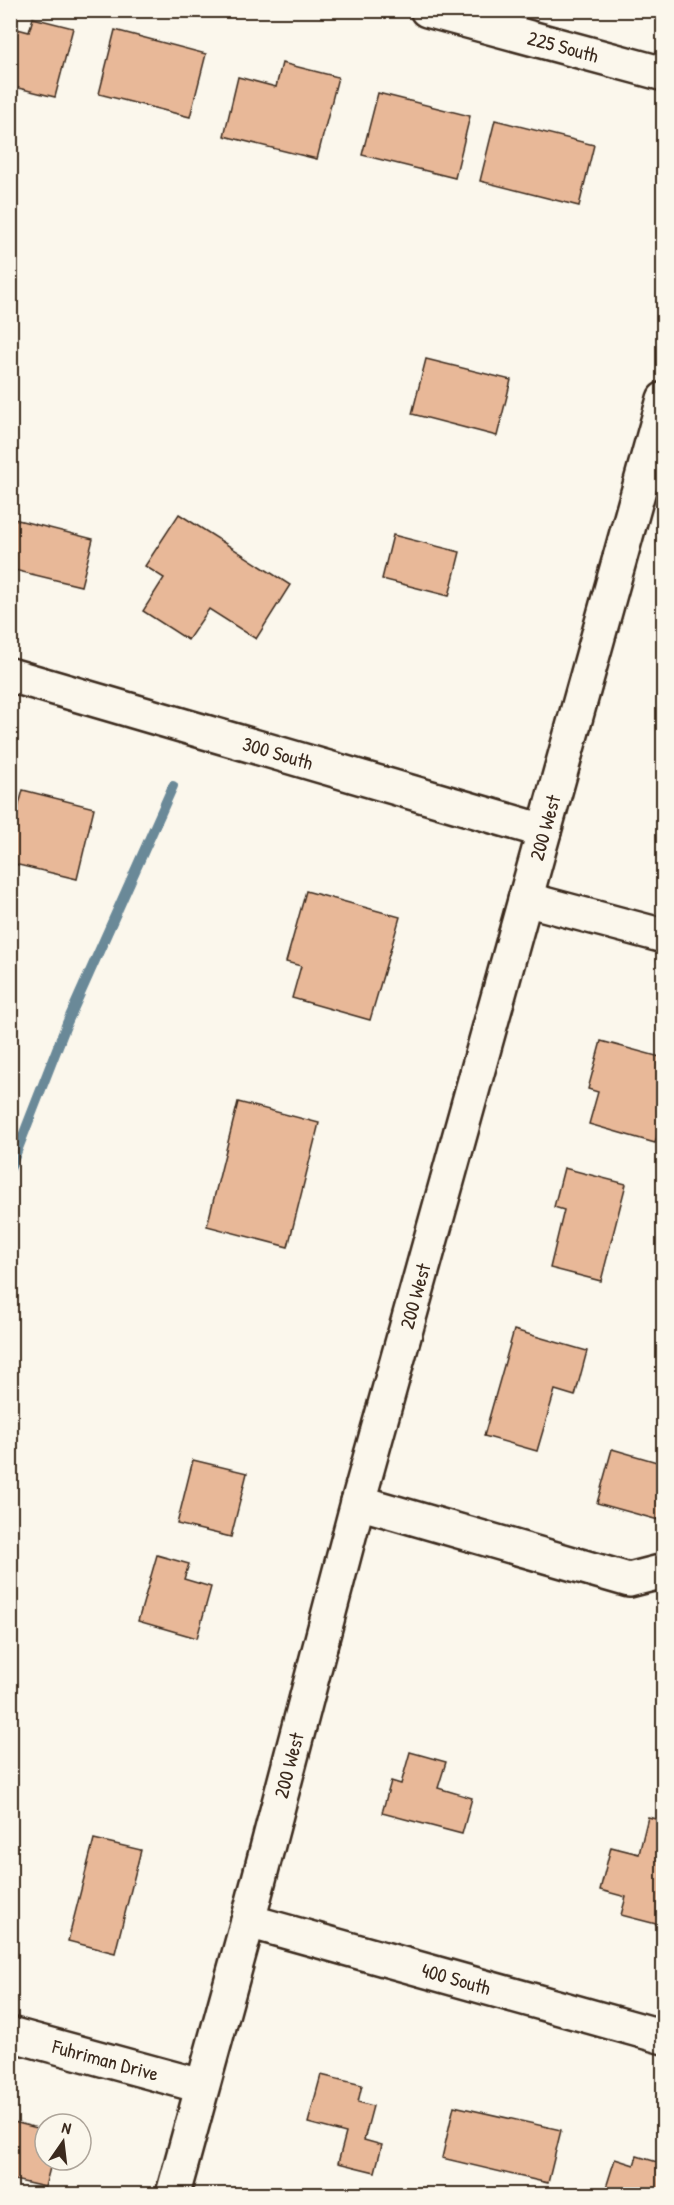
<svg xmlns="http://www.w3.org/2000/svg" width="674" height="2205" viewBox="0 0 674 2205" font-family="'Patrick Hand',sans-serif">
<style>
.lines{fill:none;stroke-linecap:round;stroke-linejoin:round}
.stream{stroke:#6a8998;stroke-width:10}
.building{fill:#e8b898;stroke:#3b2a1e;stroke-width:1.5}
.minor-casing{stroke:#3b2a1e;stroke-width:38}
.minor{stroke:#fbf7ec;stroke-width:33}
.labels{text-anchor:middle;stroke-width:4.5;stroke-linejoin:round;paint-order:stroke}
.street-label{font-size:20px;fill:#3b2a1e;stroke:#fbf7ec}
</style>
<rect width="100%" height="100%" fill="#fbf7ec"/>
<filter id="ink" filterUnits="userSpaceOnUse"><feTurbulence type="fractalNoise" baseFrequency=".0167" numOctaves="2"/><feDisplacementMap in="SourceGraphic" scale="12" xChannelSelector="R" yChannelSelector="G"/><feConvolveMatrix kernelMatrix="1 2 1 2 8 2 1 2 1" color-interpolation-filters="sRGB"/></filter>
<g filter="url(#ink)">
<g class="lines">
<polyline class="stream" points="10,1169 67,1023 173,786"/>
</g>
<g class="building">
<polygon points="33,18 73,28 55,97 10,86 10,27 29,32"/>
<polygon points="115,30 206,54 190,117 99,94"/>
<polygon points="282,63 338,77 317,159 224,136 238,77 276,87"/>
<polygon points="378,93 470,116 455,178 362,155"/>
<polygon points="495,120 594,145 579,206 480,181"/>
<polygon points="426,359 511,380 497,436 412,414"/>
<polygon points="179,514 290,585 256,639 209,609 188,640 143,611 164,578 145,566"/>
<polygon points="10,518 93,539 81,586 10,569"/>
<polygon points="393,535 460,552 449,596 382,579"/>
<polygon points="23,790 94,808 77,879 10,863 10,838"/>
<polygon points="306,891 400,917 370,1020 292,998 301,966 286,962"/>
<polygon points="601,1041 664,1058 664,1114 655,1143 589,1124 598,1092 588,1089"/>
<polygon points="238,1102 319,1123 288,1247 207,1226"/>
<polygon points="564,1168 626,1184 601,1281 550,1268 564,1210 554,1207"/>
<polygon points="514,1330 587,1351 575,1396 555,1390 537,1451 484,1436"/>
<polygon points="612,1449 664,1464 664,1514 662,1521 597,1503"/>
<polygon points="193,1460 247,1473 231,1537 177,1524"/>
<polygon points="157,1555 189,1564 184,1579 211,1587 197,1638 138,1621"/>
<polygon points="410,1752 446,1762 438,1788 472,1798 462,1834 382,1813 391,1781 401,1784"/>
<polygon points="648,1817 664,1821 664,1926 621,1915 626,1897 600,1890 611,1847 639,1854"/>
<polygon points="94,1839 141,1850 115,1953 68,1941"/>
<polygon points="321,2075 362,2085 358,2102 373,2106 364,2140 382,2145 375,2172 338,2163 346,2133 308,2123"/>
<polygon points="454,2106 561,2130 548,2183 442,2158"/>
<polygon points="10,2121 45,2130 45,2160 52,2160 45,2187 10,2179"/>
<polygon points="637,2156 664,2164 664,2194 604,2194 615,2159 634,2165"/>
</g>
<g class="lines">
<g class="minor-casing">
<g id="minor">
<path id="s1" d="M 427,10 L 664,74"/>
<path id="s2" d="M 10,675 L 544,831"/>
<polyline points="525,899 664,936"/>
<polyline points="358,1502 629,1580 664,1571"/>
<path id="s3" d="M 248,1921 L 664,2037"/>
<path id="s4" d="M 10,2034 L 201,2086"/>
<path id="s5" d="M 173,2194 L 248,1921 L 358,1502 L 664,399"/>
</g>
</g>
<use href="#minor" class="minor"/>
</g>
</g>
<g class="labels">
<g class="street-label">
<text dy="7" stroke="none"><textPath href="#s1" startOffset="141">225 South</textPath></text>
<text dy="7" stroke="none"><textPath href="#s2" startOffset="279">300 South</textPath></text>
<text dy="7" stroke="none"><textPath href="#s5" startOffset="1416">200 West</textPath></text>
<text dy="7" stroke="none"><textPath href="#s5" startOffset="930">200 West</textPath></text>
<text dy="7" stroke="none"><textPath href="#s5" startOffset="444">200 West</textPath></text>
<text dy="7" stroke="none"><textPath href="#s3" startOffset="216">400 South</textPath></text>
<text dy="7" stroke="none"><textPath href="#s4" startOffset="99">Fuhriman Drive</textPath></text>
</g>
</g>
<rect width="674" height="2205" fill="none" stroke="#fbf7ec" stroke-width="36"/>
<rect x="18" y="18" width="638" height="2169" fill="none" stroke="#3b2a1e" stroke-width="2" filter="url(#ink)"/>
<g transform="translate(63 2142) rotate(14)"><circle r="28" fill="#fbf7ec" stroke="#aea59a" stroke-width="1.5"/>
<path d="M0-4.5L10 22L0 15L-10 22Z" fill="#3b2a1e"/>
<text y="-9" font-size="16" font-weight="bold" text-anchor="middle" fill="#3b2a1e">N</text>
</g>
</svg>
